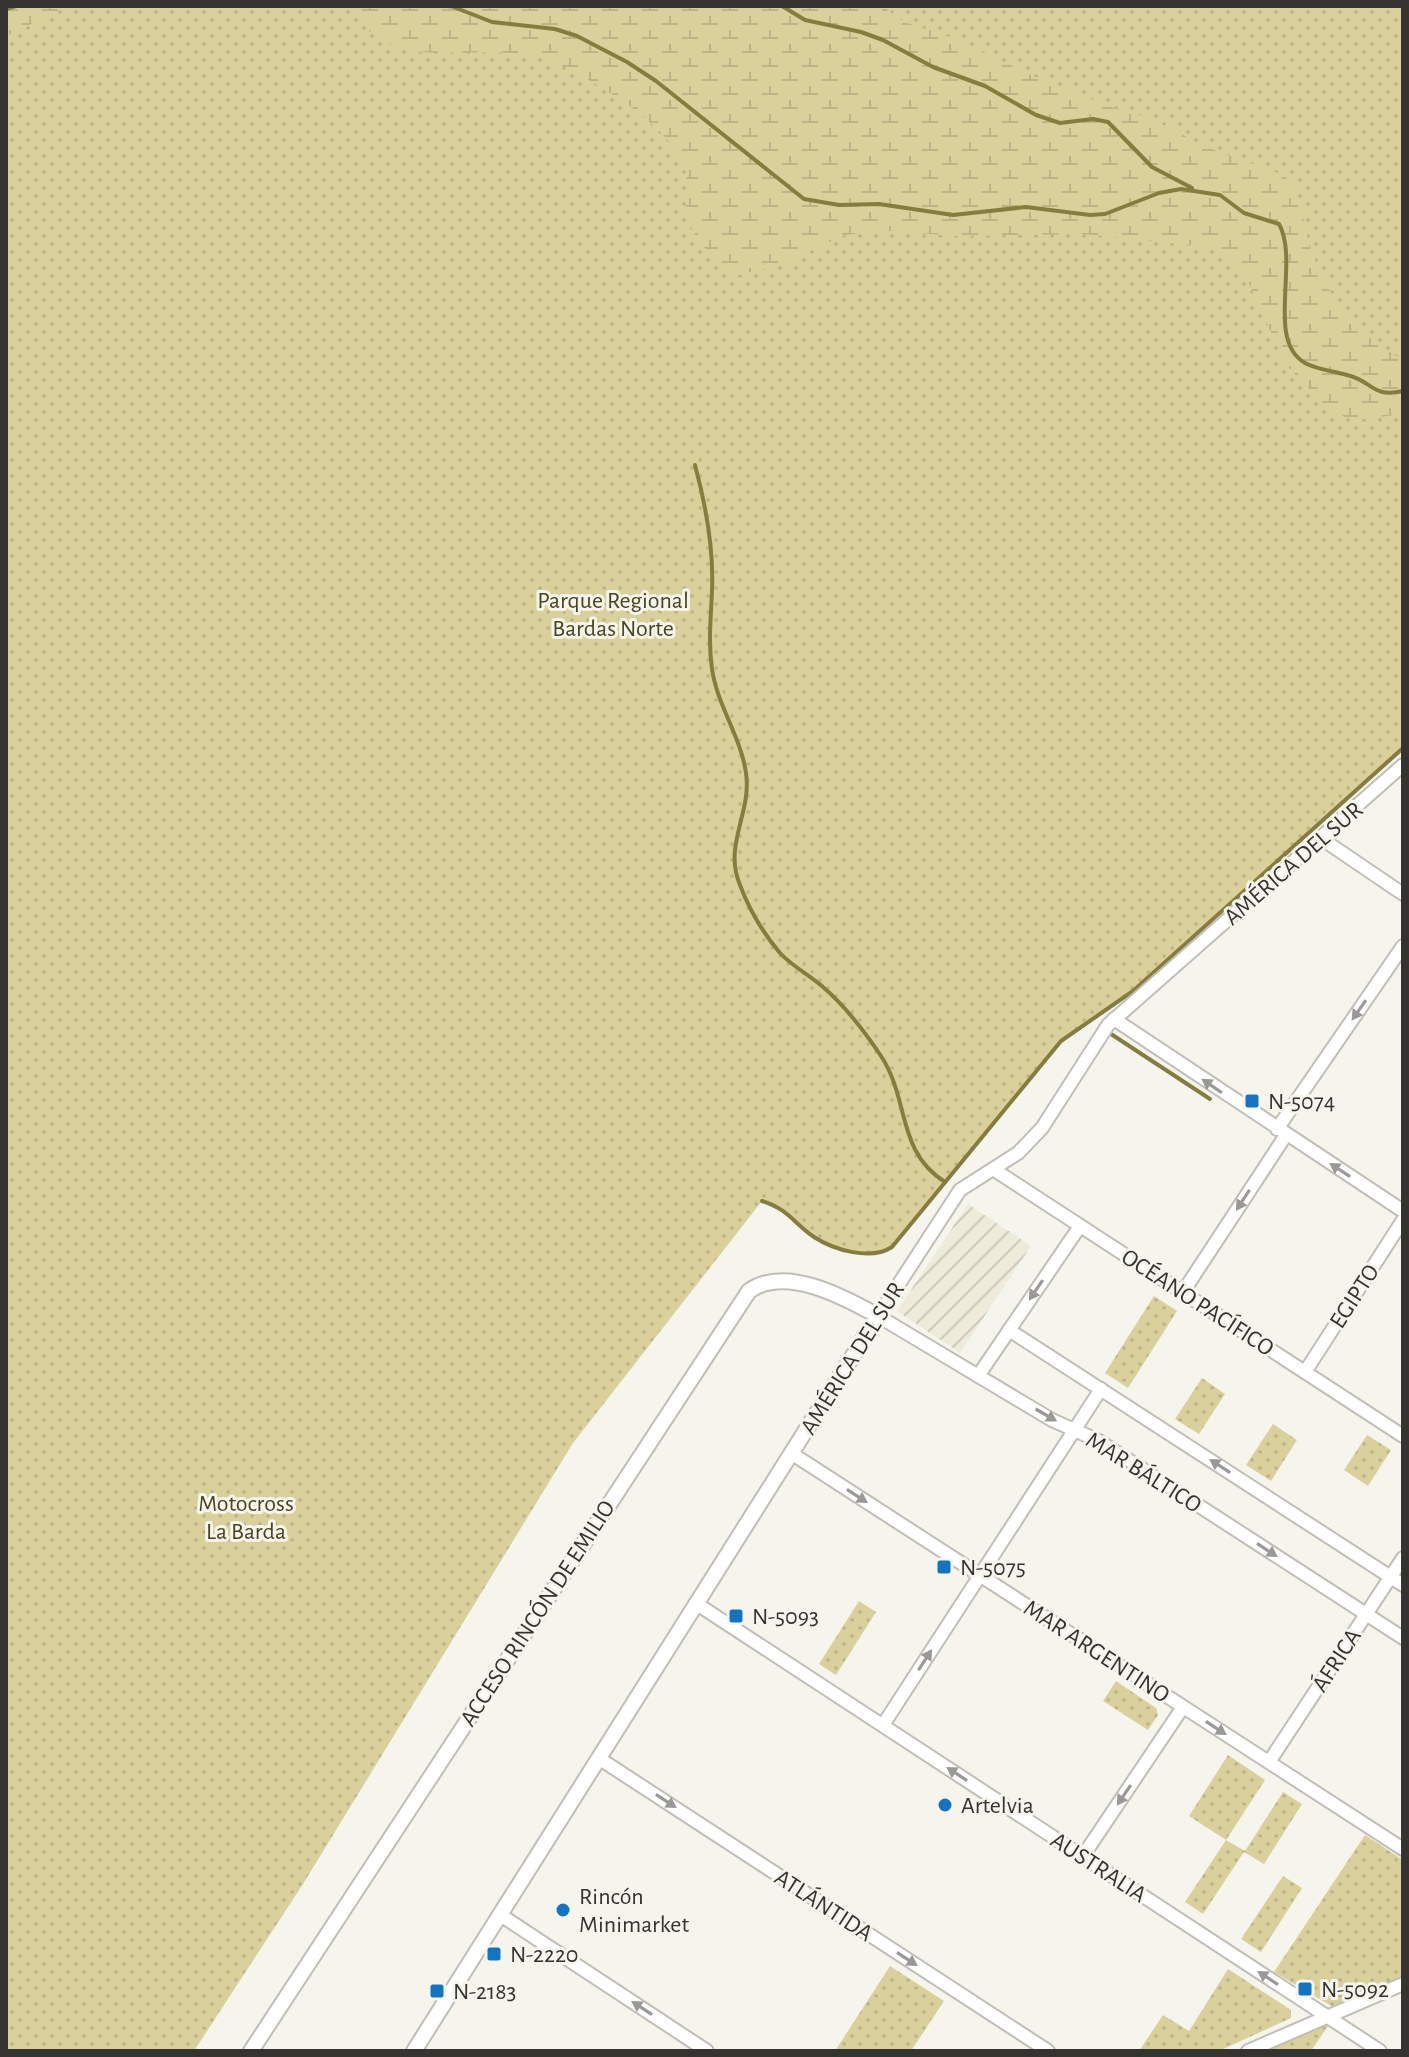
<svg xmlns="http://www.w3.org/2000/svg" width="1409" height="2057" viewBox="0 0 1409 2057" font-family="'Alegreya Sans',sans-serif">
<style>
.industrial{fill:url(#industrial-furrows)}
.grass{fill:url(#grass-dots)}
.wetland{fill:url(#wetland-marsh)}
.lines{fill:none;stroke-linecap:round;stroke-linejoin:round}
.stream{stroke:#877c3f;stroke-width:4}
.minor-casing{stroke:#c0beb6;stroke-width:16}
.tertiary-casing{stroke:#c0beb6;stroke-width:18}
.minor{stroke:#fff;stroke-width:12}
.tertiary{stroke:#fff;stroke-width:14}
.oneway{fill:#9a9998}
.poi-dot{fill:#1474c1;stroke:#f6f5ed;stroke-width:3}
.labels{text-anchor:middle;stroke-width:6;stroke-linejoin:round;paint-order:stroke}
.park-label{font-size:24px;fill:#4a441f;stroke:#f6f5ed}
.street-label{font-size:24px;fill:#343330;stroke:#f6f5ed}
.poi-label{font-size:24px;fill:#343330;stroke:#f6f5ed;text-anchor:start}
</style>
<defs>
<pattern id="industrial-furrows" width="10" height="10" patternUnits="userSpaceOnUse" patternTransform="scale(2)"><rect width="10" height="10" fill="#eeebdb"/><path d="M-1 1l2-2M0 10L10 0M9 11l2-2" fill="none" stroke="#cdcabc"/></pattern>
<pattern id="grass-dots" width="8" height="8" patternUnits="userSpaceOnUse" patternTransform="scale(2)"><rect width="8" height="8" fill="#dad09b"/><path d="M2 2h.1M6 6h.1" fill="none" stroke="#bcb386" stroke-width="1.8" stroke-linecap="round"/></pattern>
<pattern id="wetland-marsh" width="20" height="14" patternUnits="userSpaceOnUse" patternTransform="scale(2)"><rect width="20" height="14" fill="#dad09b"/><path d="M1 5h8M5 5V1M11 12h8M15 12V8" fill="none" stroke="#bcb386"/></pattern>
</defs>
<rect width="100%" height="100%" fill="#f6f5ed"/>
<polygon class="industrial" points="968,1204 1031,1246 960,1353 897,1311"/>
<g class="grass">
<path d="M 6,6 L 1403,6 L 1403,748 L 1133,991 L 1061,1041 L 892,1247 C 871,1261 834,1250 814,1236 C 791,1222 792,1211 762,1201 L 573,1443 L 303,1884 L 194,2051 L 6,2051 Z"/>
<polygon points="1154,1296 1177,1311 1128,1388 1105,1373"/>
<polygon points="1202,1378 1225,1394 1199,1434 1175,1419"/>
<polygon points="1273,1424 1297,1440 1271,1481 1246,1465"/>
<polygon points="1367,1435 1391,1450 1368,1486 1344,1470"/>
<polygon points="859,1601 876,1612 836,1675 819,1664"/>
<polygon points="1116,1681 1156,1708 1158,1715 1148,1730 1103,1701"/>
<polygon points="1228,1755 1265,1780 1226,1840 1245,1851 1283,1792 1302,1804 1264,1864 1244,1852 1203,1914 1185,1902 1226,1840 1189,1816"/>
<polygon points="1365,1835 1403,1860 1403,1979 1333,2007 1274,1972"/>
<polygon points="1283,1876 1302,1888 1261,1952 1241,1939"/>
<polygon points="890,1966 944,2001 911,2051 835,2051"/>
<polygon points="1228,1969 1291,2010 1291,2018 1219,2051 1139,2051 1163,2015 1189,2031"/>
<polygon points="1320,2026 1328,2026 1311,2051 1265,2051"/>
</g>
<g class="wetland">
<polygon points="6,6 69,6 6,36"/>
<path d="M 346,6 L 882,6 L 904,22 L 962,41 L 1026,73 L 1126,113 L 1146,116 L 1206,147 L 1283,175 C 1303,192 1302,219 1309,243 C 1324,293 1356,337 1403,359 L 1403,414 L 1364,419 L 1345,417 L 1325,405 L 1286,365 L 1242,268 L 1209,247 L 1084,234 L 959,236 L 877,230 L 842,236 L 784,264 L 735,276 C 710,254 689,239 686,204 C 686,194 688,183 686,173 C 677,129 598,83 560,65 C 508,39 429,65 386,43 C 371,35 357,18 346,6 Z"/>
</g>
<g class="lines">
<g class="stream">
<polyline points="405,6 412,6"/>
<path d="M 451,6 L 492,22 L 555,29 L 577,36 L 627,62 L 656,81 L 804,199 L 839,205 L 879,204 L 953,215 L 1026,207 L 1090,215 L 1105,214 L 1159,193 L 1181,189 L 1220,195 L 1244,213 L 1279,224 C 1300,262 1265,340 1305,363 C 1318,370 1334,371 1347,375 C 1373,381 1371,398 1403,391"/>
<polyline points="782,6 805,20 861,32 883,40 933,67 985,86 1036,115 1060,123 1093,119 1108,122 1152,167 1192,188"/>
<polyline points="6,9 16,6"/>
<path d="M 695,465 C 706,506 714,548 712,591 C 711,617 708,642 712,669 C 717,705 741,737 746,773 C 752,813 723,845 740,885 C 749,909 763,933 780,953 C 792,966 809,975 823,987 C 845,1006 865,1032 881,1056 C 910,1100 896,1151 945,1182"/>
<polyline points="1111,1034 1210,1099"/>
<path d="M 762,1201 C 791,1211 792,1222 814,1237 C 834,1250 871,1261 892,1247 L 1061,1041 L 1133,991 L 1403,748"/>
</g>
<g class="minor-casing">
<g id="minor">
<polyline points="1403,765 1108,1025 1042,1128 1018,1153 960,1190 878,1316 1052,1420 1099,1441 1403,1638"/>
<polyline points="1322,839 1403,894"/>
<polyline points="1114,1019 1403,1211"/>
<polyline points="1277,1129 1403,946"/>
<polyline points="993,1169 1403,1436"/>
<polyline points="1183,1292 1286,1135"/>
<polyline points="1009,1330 1403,1585"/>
<polyline points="1305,1372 1403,1220"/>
<polyline points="978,1376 1080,1226"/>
<polyline points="791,1453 1403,1849"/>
<polyline points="697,1604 1380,2051"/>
<polyline points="883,1725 1101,1389"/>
<polyline points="600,1759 1048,2051"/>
<polyline points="1269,1762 1403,1558"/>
<polyline points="1083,1856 1183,1707"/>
<polyline points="502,1916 707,2051"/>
<polyline points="1248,2051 1403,1984"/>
</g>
</g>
<g class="tertiary-casing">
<path id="tertiary" d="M 251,2051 L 749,1291 C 785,1265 844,1297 878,1316 L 414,2051"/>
</g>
<use href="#minor" class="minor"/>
<use href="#tertiary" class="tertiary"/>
</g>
<defs><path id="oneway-solid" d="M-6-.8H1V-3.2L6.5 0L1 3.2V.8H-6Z" transform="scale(2)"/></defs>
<g class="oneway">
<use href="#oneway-solid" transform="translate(1359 1010) rotate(125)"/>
<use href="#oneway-solid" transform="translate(1212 1086) rotate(-146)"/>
<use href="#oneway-solid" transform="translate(1340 1170) rotate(-147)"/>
<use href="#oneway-solid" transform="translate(1243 1200) rotate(123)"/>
<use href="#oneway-solid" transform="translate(1036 1290) rotate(124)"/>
<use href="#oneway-solid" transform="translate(1046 1415) rotate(30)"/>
<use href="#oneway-solid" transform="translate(1220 1466) rotate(-147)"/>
<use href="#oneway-solid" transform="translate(857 1496) rotate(33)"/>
<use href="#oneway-solid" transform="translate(1267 1550) rotate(33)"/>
<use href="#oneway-solid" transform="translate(925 1660) rotate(-57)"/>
<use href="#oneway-solid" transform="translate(1216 1728) rotate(33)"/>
<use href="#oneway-solid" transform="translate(957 1774) rotate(-147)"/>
<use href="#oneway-solid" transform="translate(1124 1795) rotate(124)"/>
<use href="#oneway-solid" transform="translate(666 1801) rotate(33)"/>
<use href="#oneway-solid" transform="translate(907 1959) rotate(33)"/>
<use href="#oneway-solid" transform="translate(1268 1978) rotate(-147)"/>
<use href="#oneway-solid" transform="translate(642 2008) rotate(-147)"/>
</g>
<g class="poi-dot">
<rect x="1244" y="1093" width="16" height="16" rx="4"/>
<rect x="936" y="1559" width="16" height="16" rx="4"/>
<rect x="728" y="1608" width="16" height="16" rx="4"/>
<circle cx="945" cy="1805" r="8"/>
<circle cx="563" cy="1910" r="8"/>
<rect x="486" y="1946" width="16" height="16" rx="4"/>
<rect x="1297" y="1981" width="16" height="16" rx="4"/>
<rect x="429" y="1983" width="16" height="16" rx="4"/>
</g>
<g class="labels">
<g class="park-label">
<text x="613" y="608">Parque Regional<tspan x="613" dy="28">Bardas Norte</tspan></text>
<text x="246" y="1511">Motocross<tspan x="246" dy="28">La Barda</tspan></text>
</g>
<g class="street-label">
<text transform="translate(1293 863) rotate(-41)" y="8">AMÉRICA DEL SUR</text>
<text transform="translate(1354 1296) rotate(-57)" y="8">EGIPTO</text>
<text transform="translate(1198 1302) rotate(33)" y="8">OCÉANO PACÍFICO</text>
<text transform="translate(852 1358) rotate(-58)" y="8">AMÉRICA DEL SUR</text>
<text transform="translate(1144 1472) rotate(32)" y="8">MAR BÁLTICO</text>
<text transform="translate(537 1613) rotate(-57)" y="8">ACCESO RINCÓN DE EMILIO</text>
<text transform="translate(1097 1651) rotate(33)" y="8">MAR ARGENTINO</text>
<text transform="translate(1336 1660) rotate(-57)" y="8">ÁFRICA</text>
<text transform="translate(1099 1867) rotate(33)" y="8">AUSTRALIA</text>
<text transform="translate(824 1905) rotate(33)" y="8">ATLÁNTIDA</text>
</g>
<g class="poi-label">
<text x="1268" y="1109">N-5074</text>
<text x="960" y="1575">N-5075</text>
<text x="752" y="1624">N-5093</text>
<text x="961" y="1813">Artelvia</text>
<text x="579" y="1904">Rincón<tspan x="579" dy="28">Minimarket</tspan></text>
<text x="510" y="1962">N-2220</text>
<text x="1321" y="1997">N-5092</text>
<text x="453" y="1999">N-2183</text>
</g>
</g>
<rect width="1409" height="2057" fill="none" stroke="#343330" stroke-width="16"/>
</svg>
